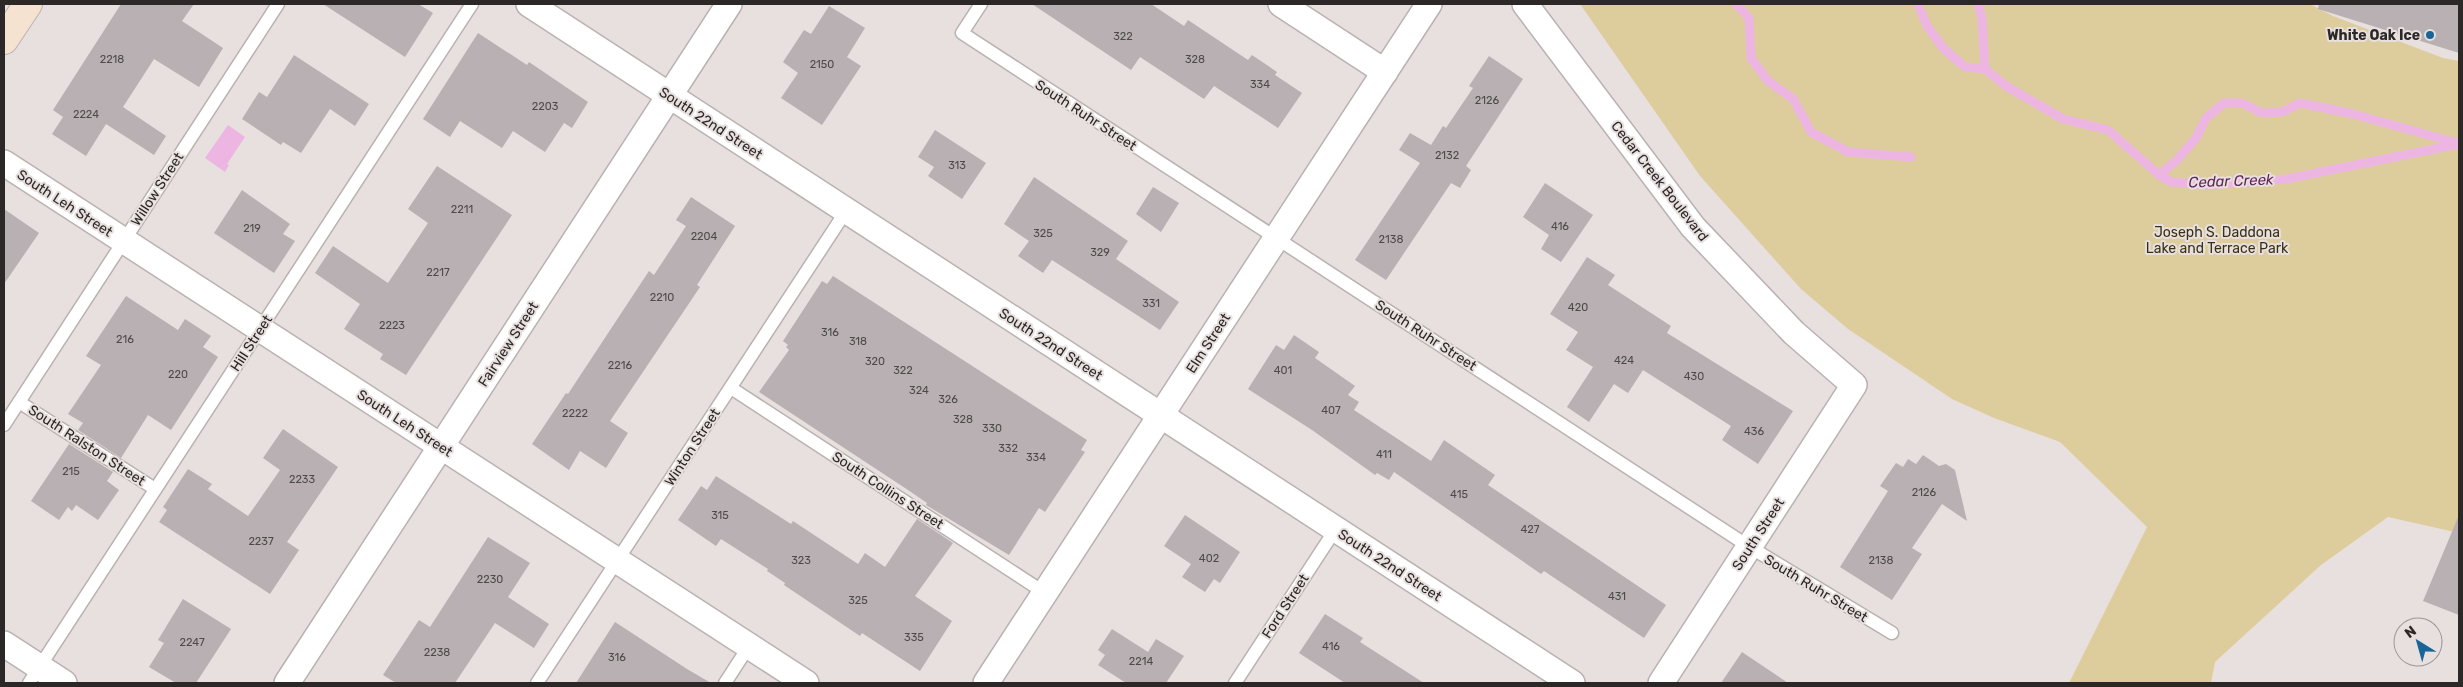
<svg xmlns="http://www.w3.org/2000/svg" width="2463" height="687" viewBox="0 0 2463 687" font-family="Rubik,sans-serif">
<style>
.green{fill:#ddcd9d}
.water{fill:#edb6e2}
.lines{fill:none;stroke-linecap:round;stroke-linejoin:round}
.stream{stroke:#edb6e2;stroke-width:9}
.building{fill:#b8b0b2}
.lane-casing{stroke:#bab2b0;stroke-width:15}
.street-casing{stroke:#bab2b0;stroke-width:28}
.secondary-casing{stroke:#bab2b0;stroke-width:30}
.lane{stroke:#fff;stroke-width:12}
.street{stroke:#fff;stroke-width:25}
.secondary{stroke:#f5e2d0;stroke-width:28}
.poi-dot{fill:#196598;stroke:#e8e0de;stroke-width:2}
.labels{text-anchor:middle;stroke-width:4;stroke-linejoin:round;paint-order:stroke}
.number-label{font-size:11px;fill:#4e4a4a}
.poi-label{font-size:14px;font-weight:bold;fill:#2b2827;stroke:#e8e0de;text-anchor:end}
.street-label{font-size:14px;fill:#2b2827;stroke:#e8e0de}
.park-label{font-size:14px;fill:#3a3114;stroke:#e8e0de}
.water-label{font-size:15px;font-style:italic;fill:#64245b;stroke:#e8e0de}
</style>
<rect width="100%" height="100%" fill="#e8e0de"/>
<polygon class="green" points="1580,4 2310,4 2333,16 2443,58 2459,61 2459,533 2388,517 2321,565 2215,662 2211,683 2069,683 2147,527 2060,442 1994,418 1952,399 1848,329 1801,289 1700,176"/>
<polygon class="water" points="228,125 245,137 227,164 229,165 225,172 205,158"/>
<g class="lines">
<g class="stream">
<polyline points="1736,4 1749,18 1751,58 1768,81 1793,99 1811,132 1848,152 1911,157"/>
<polyline points="1918,4 1927,26 1943,48 1965,67 1985,69 2006,86 2063,119 2108,130 2159,175 2171,182 2212,185 2286,179 2459,144"/>
<polyline points="1978,4 1982,19 1985,69"/>
<polyline points="2159,175 2176,161 2196,138 2206,118 2224,103 2242,103 2262,113 2282,112 2300,103 2353,114 2457,143"/>
</g>
</g>
<g class="building">
<polygon points="121,4 194,4 182,21 223,48 199,87 154,59 123,107 166,136 154,155 106,124 86,156 52,134 63,117 53,110"/>
<polygon points="323,4 418,4 433,13 405,57"/>
<polygon points="1032,4 1151,4 1184,26 1188,20 1248,60 1252,55 1277,72 1275,75 1302,93 1278,128 1214,86 1204,99 1140,57 1131,70"/>
<polygon points="2319,4 2459,4 2459,53 2318,9"/>
<polygon points="829,6 865,28 847,57 861,66 822,125 781,98 798,73 783,62 804,30 811,34"/>
<polygon points="478,33 527,65 529,62 588,102 572,128 564,123 545,152 513,131 502,148 460,121 450,137 423,119"/>
<polygon points="294,55 369,104 355,126 330,109 301,153 283,142 281,145 242,119 259,92 267,97"/>
<polygon points="1489,56 1523,79 1466,166 1471,170 1460,188 1451,183 1386,280 1355,260 1420,163 1399,150 1410,133 1431,145 1443,126 1446,128 1473,88 1469,86"/>
<polygon points="935,130 986,163 962,199 928,176 934,167 918,157"/>
<polygon points="437,166 512,215 406,375 380,359 383,354 344,329 360,304 315,273 333,246 388,283 428,223 408,209"/>
<polygon points="1034,177 1128,241 1116,259 1179,302 1160,330 1052,260 1043,273 1018,256 1029,241 1004,224"/>
<polygon points="1545,183 1593,215 1561,262 1541,249 1549,235 1523,217"/>
<polygon points="1153,187 1179,203 1161,232 1136,214"/>
<polygon points="242,190 290,224 283,234 295,241 274,273 214,233"/>
<polygon points="691,197 735,226 697,285 700,287 610,421 628,433 606,468 580,451 569,470 532,444 566,393 568,394 649,271 654,275 686,226 676,220"/>
<polygon points="4,209 39,233 4,284"/>
<polygon points="1587,257 1615,275 1608,285 1671,326 1667,333 1793,411 1758,464 1722,440 1731,426 1643,370 1628,393 1614,384 1589,422 1567,407 1593,367 1566,350 1578,332 1550,314"/>
<polygon points="833,276 1087,440 1081,450 1085,452 1045,512 1039,508 1009,555 926,505 927,503 905,488 759,392 789,350 786,347 788,345 783,341 822,281 827,284"/>
<polygon points="126,296 178,330 185,319 211,336 203,347 218,357 171,430 148,415 121,458 78,430 83,423 68,414 101,365 86,356"/>
<polygon points="1294,335 1319,352 1315,358 1355,386 1348,395 1359,402 1354,410 1431,461 1444,440 1495,475 1488,485 1666,605 1644,638 1544,571 1541,574 1394,472 1389,480 1377,473 1375,475 1312,430 1248,389 1276,345 1284,350"/>
<polygon points="283,429 338,467 287,542 299,550 270,594 159,522 167,510 163,507 188,469 212,484 208,489 248,516 280,470 263,458"/>
<polygon points="69,444 113,472 107,481 119,490 98,520 76,505 72,511 68,507 59,520 31,501"/>
<polygon points="1923,455 1939,466 1946,464 1955,470 1967,521 1942,504 1912,548 1922,554 1892,600 1840,567 1888,491 1880,486 1896,463 1903,467 1908,459 1916,464"/>
<polygon points="716,476 791,524 793,521 858,564 865,553 885,567 917,519 953,543 915,596 952,621 920,671 862,633 860,636 784,585 785,583 767,571 768,569 721,539 716,546 678,520 701,486 707,490"/>
<polygon points="1185,515 1240,552 1220,583 1214,579 1205,592 1182,577 1191,564 1164,546"/>
<polygon points="2459,515 2459,615 2423,601"/>
<polygon points="488,537 530,563 508,597 549,624 534,648 495,623 455,683 396,683 383,675 419,620 430,627"/>
<polygon points="183,599 231,629 196,683 176,683 149,667 164,643 158,640"/>
<polygon points="1325,614 1363,638 1360,642 1424,683 1345,683 1299,653"/>
<polygon points="615,622 687,669 711,683 576,683"/>
<polygon points="1112,629 1148,652 1156,639 1184,656 1166,683 1126,683 1098,665 1105,655 1098,650"/>
<polygon points="1742,652 1788,683 1721,683"/>
</g>
<g class="lines">
<g class="lane-casing">
<g id="lane">
<polyline points="981,4 962,33 1745,544 1892,633"/>
<polyline points="731,388 1045,593"/>
<polyline points="19,402 155,489"/>
<polyline points="4,425 278,4"/>
<polyline points="29,683 472,4"/>
<polyline points="537,683 846,211"/>
<polyline points="725,683 749,646"/>
<polyline points="1235,683 1335,530"/>
</g>
</g>
<g class="street-casing">
<g id="street">
<polyline points="529,4 1572,683"/>
<polyline points="1281,4 1385,72"/>
<polyline points="1525,4 1693,227 1794,333 1854,385 1661,683"/>
<polyline points="4,163 806,683"/>
<polyline points="4,644 64,683"/>
<polyline points="287,683 729,4"/>
<polyline points="986,683 1429,4"/>
</g>
</g>
<g class="secondary-casing">
<polyline id="secondary" points="4,40 28,4"/>
</g>
<use href="#lane" class="lane"/>
<use href="#street" class="street"/>
<use href="#secondary" class="secondary"/>
</g>
<circle class="poi-dot" cx="2430" cy="35" r="5"/>
<g class="labels">
<g class="number-label">
<text x="1123" y="40">322</text>
<text x="112" y="63">2218</text>
<text x="1195" y="63">328</text>
<text x="822" y="68">2150</text>
<text x="1260" y="88">334</text>
<text x="1487" y="104">2126</text>
<text x="545" y="110">2203</text>
<text x="86" y="118">2224</text>
<text x="1447" y="159">2132</text>
<text x="957" y="169">313</text>
<text x="462" y="213">2211</text>
<text x="1560" y="230">416</text>
<text x="252" y="232">219</text>
<text x="1043" y="237">325</text>
<text x="704" y="240">2204</text>
<text x="1391" y="243">2138</text>
<text x="1100" y="256">329</text>
<text x="438" y="276">2217</text>
<text x="662" y="301">2210</text>
<text x="1151" y="307">331</text>
<text x="1578" y="311">420</text>
<text x="392" y="329">2223</text>
<text x="830" y="336">316</text>
<text x="125" y="343">216</text>
<text x="858" y="345">318</text>
<text x="1624" y="364">424</text>
<text x="875" y="365">320</text>
<text x="620" y="369">2216</text>
<text x="903" y="374">322</text>
<text x="1283" y="374">401</text>
<text x="178" y="378">220</text>
<text x="1694" y="380">430</text>
<text x="919" y="394">324</text>
<text x="948" y="403">326</text>
<text x="1331" y="414">407</text>
<text x="575" y="417">2222</text>
<text x="963" y="423">328</text>
<text x="992" y="432">330</text>
<text x="1754" y="435">436</text>
<text x="1008" y="452">332</text>
<text x="1384" y="458">411</text>
<text x="1036" y="461">334</text>
<text x="71" y="475">215</text>
<text x="302" y="483">2233</text>
<text x="1924" y="496">2126</text>
<text x="1459" y="498">415</text>
<text x="720" y="519">315</text>
<text x="1530" y="533">427</text>
<text x="261" y="545">2237</text>
<text x="1209" y="562">402</text>
<text x="801" y="564">323</text>
<text x="1881" y="564">2138</text>
<text x="490" y="583">2230</text>
<text x="1617" y="600">431</text>
<text x="858" y="604">325</text>
<text x="914" y="641">335</text>
<text x="192" y="646">2247</text>
<text x="1331" y="650">416</text>
<text x="437" y="656">2238</text>
<text x="617" y="661">316</text>
<text x="1141" y="665">2214</text>
</g>
<g class="poi-label">
<text x="2420" y="40">White Oak Ice</text>
</g>
<g class="street-label">
<text transform="translate(1086 115) rotate(33)" y="5">South Ruhr Street</text>
<text transform="translate(711 123) rotate(33)" y="5">South 22nd Street</text>
<text transform="translate(1660 181) rotate(52)" y="5">Cedar Creek Boulevard</text>
<text transform="translate(157 189) rotate(-57)" y="5">Willow Street</text>
<text transform="translate(65 203) rotate(33)" y="5">South Leh Street</text>
<text transform="translate(1426 335) rotate(33)" y="5">South Ruhr Street</text>
<text transform="translate(251 343) rotate(-57)" y="5">Hill Street</text>
<text transform="translate(1208 343) rotate(-57)" y="5">Elm Street</text>
<text transform="translate(508 344) rotate(-57)" y="5">Fairview Street</text>
<text transform="translate(1051 344) rotate(33)" y="5">South 22nd Street</text>
<text transform="translate(405 423) rotate(33)" y="5">South Leh Street</text>
<text transform="translate(87 445) rotate(33)" y="5">South Ralston Street</text>
<text transform="translate(692 447) rotate(-57)" y="5">Winton Street</text>
<text transform="translate(888 490) rotate(33)" y="5">South Collins Street</text>
<text transform="translate(1758 534) rotate(-57)" y="5">South Street</text>
<text transform="translate(1390 565) rotate(33)" y="5">South 22nd Street</text>
<text transform="translate(1816 588) rotate(31)" y="5">South Ruhr Street</text>
<text transform="translate(1285 606) rotate(-57)" y="5">Ford Street</text>
</g>
<g class="park-label">
<text x="2217" y="237">Joseph S. Daddona<tspan x="2217" dy="16">Lake and Terrace Park</tspan></text>
</g>
<g class="water-label">
<text transform="translate(2231 181) rotate(-2)" y="5">Cedar Creek</text>
</g>
</g>
<rect width="2463" height="687" fill="none" stroke="#2b2827" stroke-width="10"/>
<g transform="translate(2418 642) rotate(323)"><circle r="24" fill="#e8e0de" stroke="#9c9695"/>
<path d="M0-4L9 19L0 12L-9 19Z" fill="#196598"/>
<text y="-8" font-size="14" font-weight="bold" text-anchor="middle" fill="#2b2827">N</text>
</g>
</svg>
